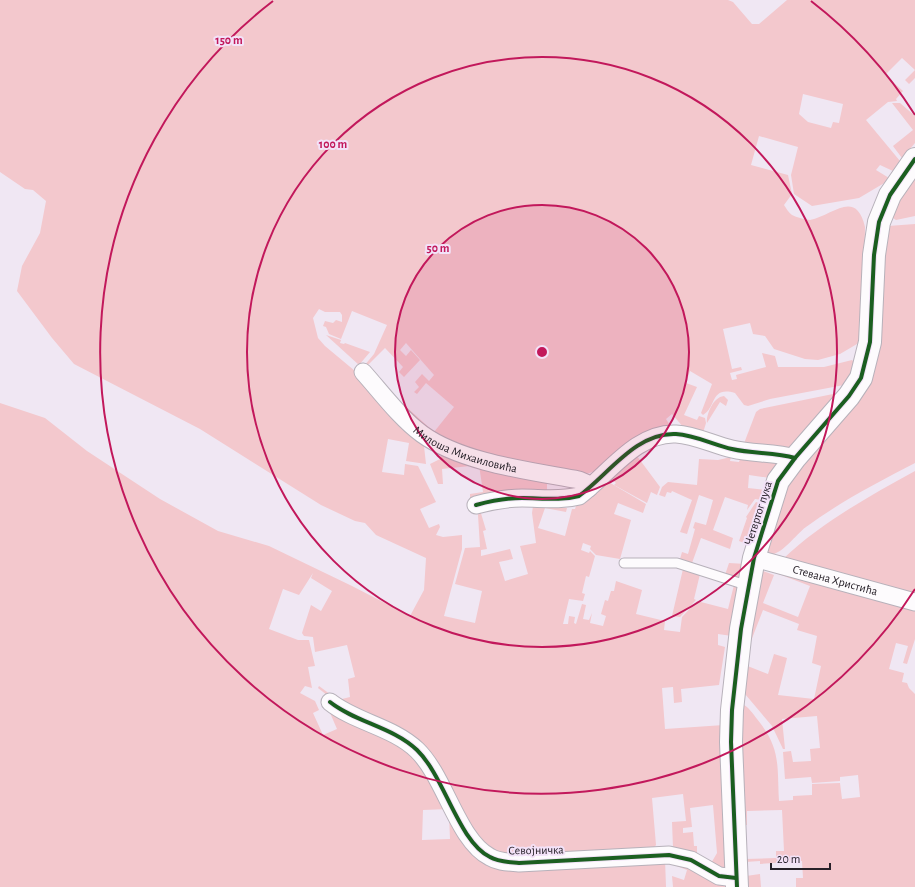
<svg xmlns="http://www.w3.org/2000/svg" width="915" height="887" viewBox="0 0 915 887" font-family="'Alegreya Sans',sans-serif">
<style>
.green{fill:#f3c8cd;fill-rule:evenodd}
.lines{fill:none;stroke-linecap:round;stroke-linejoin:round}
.lane-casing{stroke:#b7b1ba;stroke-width:11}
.street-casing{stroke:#b7b1ba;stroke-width:19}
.secondary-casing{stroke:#b7b1ba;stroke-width:24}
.lane{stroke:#fdfbfd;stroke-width:9}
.street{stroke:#fdfbfd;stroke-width:17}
.secondary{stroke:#fdfbfd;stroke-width:22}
.cycleway-casing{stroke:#f3e2f8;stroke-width:6}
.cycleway{stroke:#1b5e20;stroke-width:4}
.ring{fill:none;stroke:#c2185b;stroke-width:2}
.labels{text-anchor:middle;stroke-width:4;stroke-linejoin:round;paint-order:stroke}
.street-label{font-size:12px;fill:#272129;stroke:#f3e2f8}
.centre{fill:#c2185b;stroke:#f3e2f8;stroke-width:2}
.ring-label{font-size:12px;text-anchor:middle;font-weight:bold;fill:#c2185b;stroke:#f3e2f8;stroke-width:4;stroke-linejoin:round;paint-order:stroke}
</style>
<rect width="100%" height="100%" fill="#f0e7f3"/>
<g class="green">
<path d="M 0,0 L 728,0 L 733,2 L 752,24 L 759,24 L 787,0 L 915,0 L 915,78 L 909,84 L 905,80 L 915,70 L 902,58 L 885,75 L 903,91 L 896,99 L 897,101 L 888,102 L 866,120 L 900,161 L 893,171 L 880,165 L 876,170 L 889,178 L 886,182 L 859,198 L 812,206 L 794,194 L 791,175 L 798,147 L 759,136 L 751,165 L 788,175 L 792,194 L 784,205 C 786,208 789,213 792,215 C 796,217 806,220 810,220 C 832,216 856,188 865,227 L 863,326 L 862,340 L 857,344 L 840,354 L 818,360 L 805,359 L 774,349 L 765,336 L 753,334 L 750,323 L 723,329 L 732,369 L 741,367 L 742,370 L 730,373 L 732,380 L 737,379 L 736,375 L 766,367 L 762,353 L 775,356 L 778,367 L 824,367 L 852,360 L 855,363 L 851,376 L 844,385 L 770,399 L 748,406 L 744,405 L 735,393 C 710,386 717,407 703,415 L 701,413 L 712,384 L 690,371 L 686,383 L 697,387 L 684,415 L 697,420 L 699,416 L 705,418 L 706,423 L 702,436 L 684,428 L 672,414 L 666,419 L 671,427 C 660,433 648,435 637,441 C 621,451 605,470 586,474 C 557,480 461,451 433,437 C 421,431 404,416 399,404 L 402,403 L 434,432 L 454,407 L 426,383 L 417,394 L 414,392 L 419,387 L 415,382 L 422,374 L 429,381 L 434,375 L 406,343 L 400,350 L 406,356 L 411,350 L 420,360 L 404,377 L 399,372 L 403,367 L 385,348 L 365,368 L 364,366 L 374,354 L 387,325 L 352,311 L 341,339 L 329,334 L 326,327 L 323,326 L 325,321 L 333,323 L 336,320 L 342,322 L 342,315 L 340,312 L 325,312 L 319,309 L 313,318 L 318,338 L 325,346 L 361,376 L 416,434 L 440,448 L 424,446 L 426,464 L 406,461 L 409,443 L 388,439 L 382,472 L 404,475 L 405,464 L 418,466 L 436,502 L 420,509 L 429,528 L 439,524 L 440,527 L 436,535 L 443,537 L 462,535 L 462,549 L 444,616 L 475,623 L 482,591 L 455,584 L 465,548 L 480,547 L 478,515 L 480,510 L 486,530 L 483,531 L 487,549 L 481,550 L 481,556 L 510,549 L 513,559 L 499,562 L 505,581 L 528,574 L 520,546 L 536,543 L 532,513 L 533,506 L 567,508 L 566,512 L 545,508 L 538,528 L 565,536 L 572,509 L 575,509 L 577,503 L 589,498 L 607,481 L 646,504 L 643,513 L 618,503 L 614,514 L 631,520 L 620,559 L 596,555 L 590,549 L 591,546 L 583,543 L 581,550 L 589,553 L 590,551 L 595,556 L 589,577 L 586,576 L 582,593 L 585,594 L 583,601 L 569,599 L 563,624 L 568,624 L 569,616 L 575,617 L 574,623 L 576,624 L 582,604 L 586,605 L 583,619 L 589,620 L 592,613 L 590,623 L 603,626 L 606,616 L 601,614 L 605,600 L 608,601 L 611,591 L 614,591 L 616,581 L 642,590 L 636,614 L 665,621 L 664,630 L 680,632 L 682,617 L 697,601 L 728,609 L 734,585 L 741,587 L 732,636 L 718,634 L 718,645 L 725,647 L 719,685 L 681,689 L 682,702 L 674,703 L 673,687 L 662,688 L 665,729 L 724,725 L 727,872 L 724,874 L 718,872 L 695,858 L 697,857 L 710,865 L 717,853 L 713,805 L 690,808 L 692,827 L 683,828 L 683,833 L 693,832 L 694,846 L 697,846 L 697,854 L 694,857 C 683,852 666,853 659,846 L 662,846 L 663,849 L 673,848 L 672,822 L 686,821 L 683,794 L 652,798 L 656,845 L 651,852 L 528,859 L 506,857 L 491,852 L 478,843 L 470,833 L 438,772 L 429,758 L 417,746 L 401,734 L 341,706 L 318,688 L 319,686 L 338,700 L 350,697 L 348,679 L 355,677 L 347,645 L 315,652 L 313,637 L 304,636 L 302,633 L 311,605 L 321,611 L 332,591 L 311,578 L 313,573 L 299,595 L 283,589 L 269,629 L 298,640 L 309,640 L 315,666 L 308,667 L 312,688 L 305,686 L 300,693 L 315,701 L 319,710 L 313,713 L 323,735 L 337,729 L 327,706 C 357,722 394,731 418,756 C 432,771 440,791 449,809 L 423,810 L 422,840 L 450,839 L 449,814 L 452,813 C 469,846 476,858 514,866 L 662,858 L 665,859 L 666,887 L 0,887 L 0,403 L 45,418 L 87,451 L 160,499 L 218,531 L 269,546 L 352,586 L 410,616 L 424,590 L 426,558 L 376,535 L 365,523 L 355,521 L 321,505 L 200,429 L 74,364 L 52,338 L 17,291 L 22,266 L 40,233 L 46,201 L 33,190 L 25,189 L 0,172 ZM 803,94 L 843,104 L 839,123 L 833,122 L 831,128 L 808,122 L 799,114 Z"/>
<polygon points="892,103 900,103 915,116 915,143 902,158 893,146 913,130"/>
<polygon points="915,174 915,216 896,220 893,218 892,214"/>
<path d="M 915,224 L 915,463 C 878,482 840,502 806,527 C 795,535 784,553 770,555 L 768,551 L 789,483 L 798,470 L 849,409 L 882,263 L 888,226 Z"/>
<polygon points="326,335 341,340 340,343 344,344 345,343 370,352 359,365"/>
<polygon points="833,394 835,398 790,447 743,446 756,412 760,409"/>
<path d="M 724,396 L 728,400 L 726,406 L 720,402 L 707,423 C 706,415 713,397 724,396 Z"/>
<polygon points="442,450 547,482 547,493 470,499 470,494 483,492 479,465 442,469 443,484 438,484 430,464 440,459"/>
<polygon points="637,456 660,487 657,495 651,492 647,503 614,485 616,483 611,479"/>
<polygon points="731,457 730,461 739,462 740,459 779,463 770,478 749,475 748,488 766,490 762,500 755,499 747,510 748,505 725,497 713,530 733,538 730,549 701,538 692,563 680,559 682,552 688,554 695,529 693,528 695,522 706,525 713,500 699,495 687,534 680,532 692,500 672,491 671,493 667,492 665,497 659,495 662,487 668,482 697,485 699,459 718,460"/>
<path d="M 915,471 L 915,596 L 783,559 C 822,522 868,497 915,471 Z"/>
<polygon points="756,502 761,504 749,545 739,541 747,518 746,517"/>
<polygon points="729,563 746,564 742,580 725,575"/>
<polygon points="683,569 700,574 694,599 696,600 680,617 672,616"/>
<path d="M 763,571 L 774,575 L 763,603 L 798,617 L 810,586 L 776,573 L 915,607 L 915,639 L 907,664 L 903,663 L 908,646 L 896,643 L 889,669 L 904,673 L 902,682 L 907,683 L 909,688 L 915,694 L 915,887 L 796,887 L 796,878 L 803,878 L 802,861 L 760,864 L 760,861 L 745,862 L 745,859 L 776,858 L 776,851 L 784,851 L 782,810 L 747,811 L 747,825 L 744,825 L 742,704 C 748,706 753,714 757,719 C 781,748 777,765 779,801 L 793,800 L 793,796 L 812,795 L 812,784 L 840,783 L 842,799 L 860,797 L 858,775 L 840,777 L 840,781 L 812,783 L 811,777 L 785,779 L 783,752 L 791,751 L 793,762 L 811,761 L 810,749 L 820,748 L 817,716 L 782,719 L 785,749 L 783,749 L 772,726 L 745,694 L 745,665 L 768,674 L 774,654 L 787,658 L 778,695 L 814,699 L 821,666 L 812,663 L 817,636 L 797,630 L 799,624 L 763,610 L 751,641 L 749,641 Z"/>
<polygon points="675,860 726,885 728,887 673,887 672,876 684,880 687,870 674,865"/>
<polygon points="760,874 761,887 747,887 746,876"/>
</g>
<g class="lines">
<g class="lane-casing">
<polyline id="lane" points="624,563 677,563 749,586"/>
</g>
<g class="street-casing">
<g id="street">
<path id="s1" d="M 363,372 C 381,392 400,418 422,434 C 462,463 531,471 579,480 L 586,483 L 589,488"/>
<path d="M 476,505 C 491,501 507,498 522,498 C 541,498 560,501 579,496 C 608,475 636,432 676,434 C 695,435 714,445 732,449 C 753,454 775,452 795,458"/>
<path id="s2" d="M 754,558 L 915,602"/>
<path d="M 330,702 C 355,722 393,727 417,750 C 445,777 458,841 490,857 C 498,862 509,862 519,863 L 669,855 L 691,860 L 719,876 L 736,878"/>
</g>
</g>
<g class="secondary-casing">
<polyline id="secondary" points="737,887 731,742 732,710 741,629 754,558 778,481 795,458 849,396 861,378 870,342 874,255 879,222 890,195 915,159"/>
</g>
<use href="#lane" class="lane"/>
<use href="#street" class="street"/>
<use href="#secondary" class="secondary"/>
<g class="cycleway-casing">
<g id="cycleway">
<path d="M 476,505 C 491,501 507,498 522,498 C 541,498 560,501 579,496 C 608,475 636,432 676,434 C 695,435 714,445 732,449 C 753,454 775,452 795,458"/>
<path d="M 330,702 C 355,722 393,727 417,750 C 445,777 458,841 490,857 C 498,862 509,862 519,863 L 669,855 L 691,860 L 719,876 L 736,878"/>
<polyline points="737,887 731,742 732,710 741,629 754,558 778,481 795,458 849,396 861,378 870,342 874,255 879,222 890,195 915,159"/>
</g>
</g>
<use href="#cycleway" class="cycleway"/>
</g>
<circle cx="542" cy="352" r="147" fill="#c2185b" fill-opacity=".12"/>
<g class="ring">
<circle cx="542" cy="352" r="147"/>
<circle cx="542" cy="352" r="295"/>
<path d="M915 589A442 442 0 1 1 273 1M811 1A442 442 0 0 1 915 115"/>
</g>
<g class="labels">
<g class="street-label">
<text dy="4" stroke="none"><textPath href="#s1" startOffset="132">Милоша Михаиловића</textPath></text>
<text transform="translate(758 513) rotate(-72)" y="4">Четвртог пука</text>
<text dy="4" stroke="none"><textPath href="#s2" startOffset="84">Стевана Христића</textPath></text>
<text transform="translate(536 850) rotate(-1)" y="4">Севојничка</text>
</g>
</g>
<circle cx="542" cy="352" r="6" class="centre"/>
<g class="ring-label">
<text x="229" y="44">150 m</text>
<text x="333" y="148">100 m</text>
<text x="438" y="252">50 m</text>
</g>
<path d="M771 863v6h59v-6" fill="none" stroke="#272129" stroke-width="2"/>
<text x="777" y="863" font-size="12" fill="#272129" stroke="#f3e2f8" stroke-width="3" paint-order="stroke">20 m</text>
</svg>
